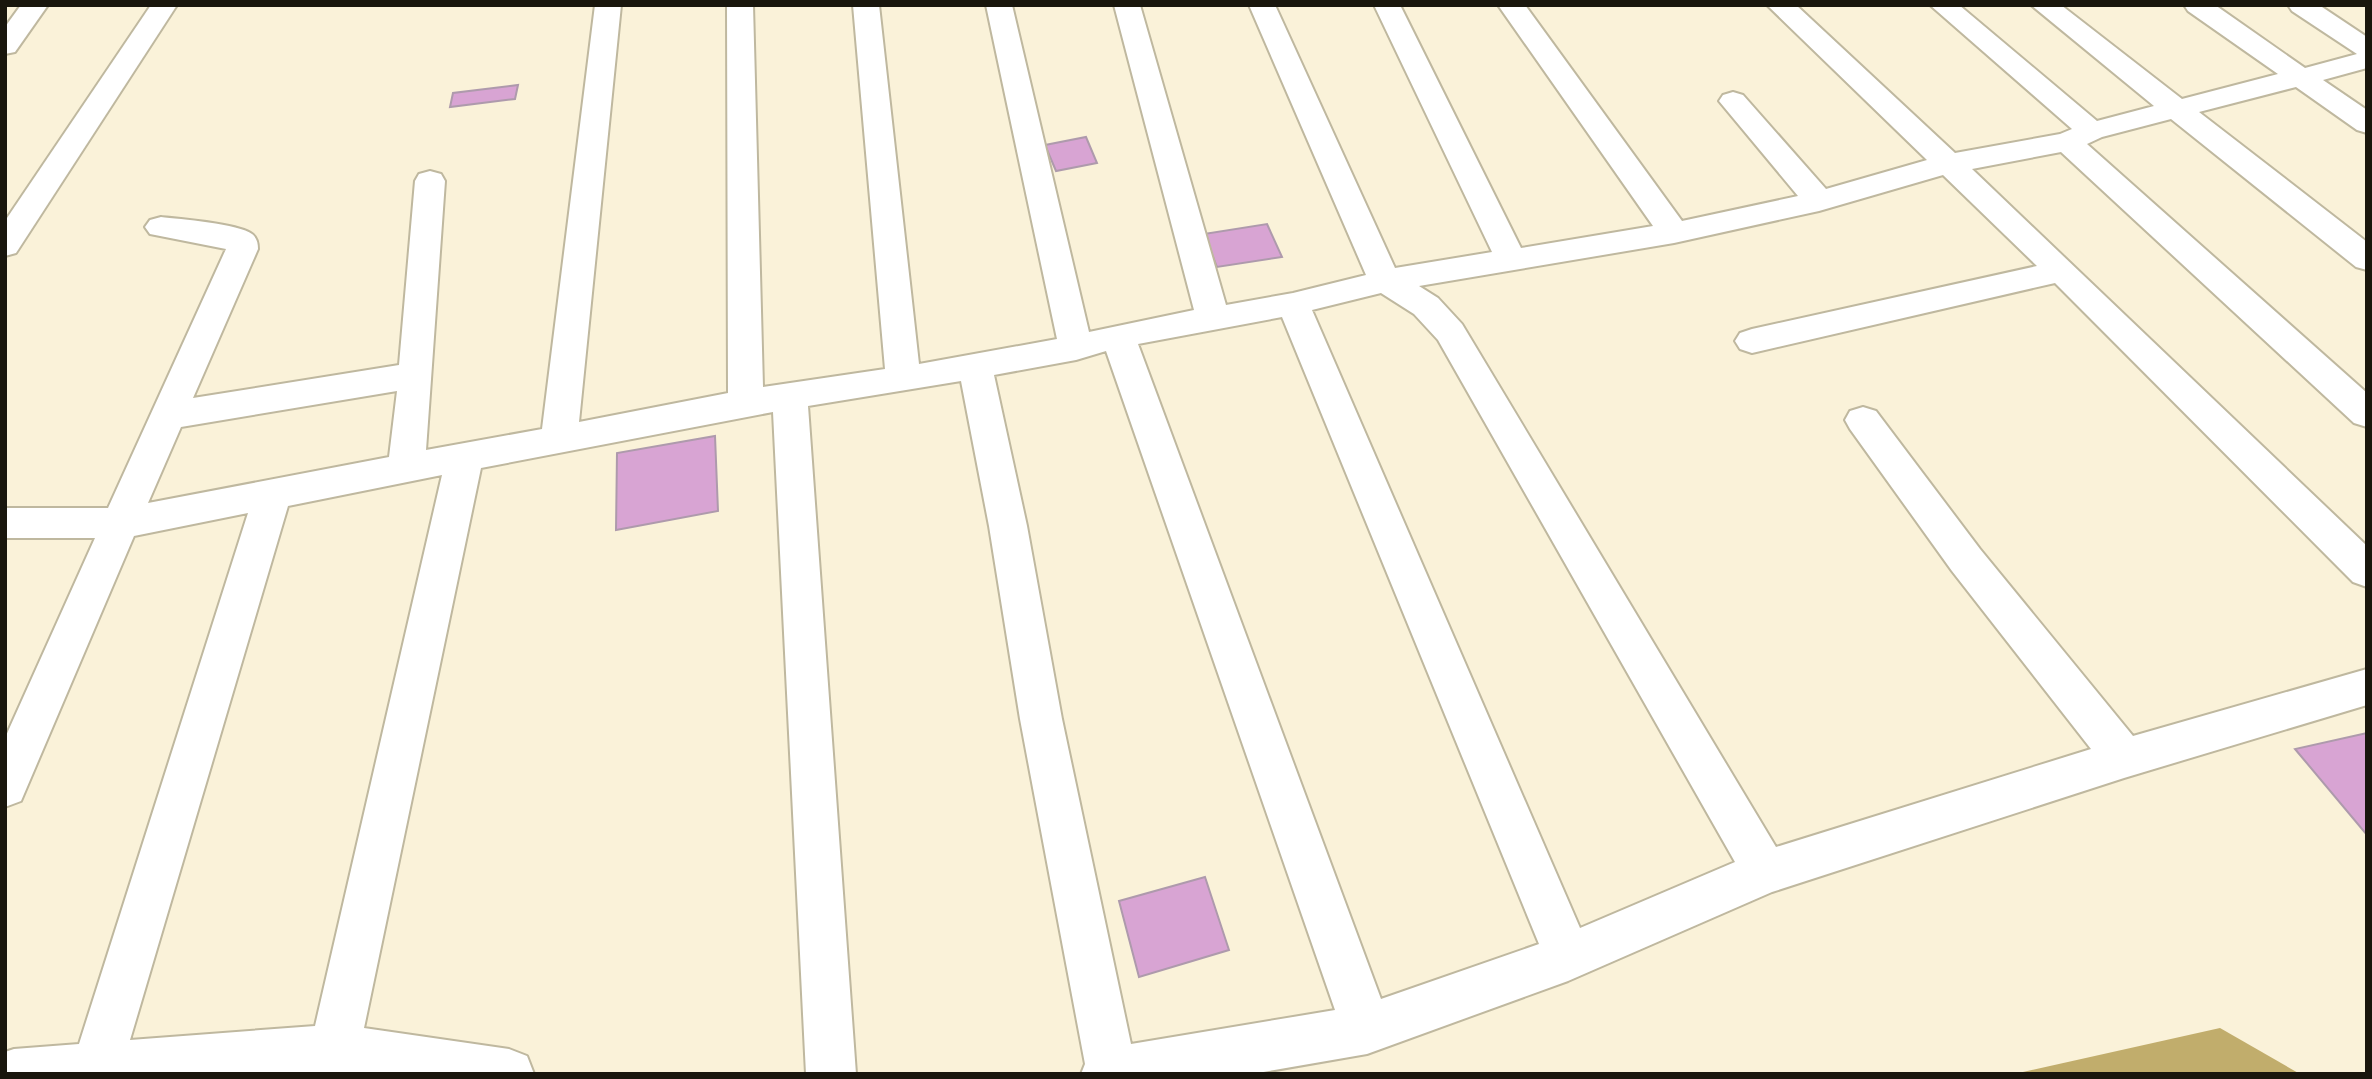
<svg xmlns="http://www.w3.org/2000/svg" width="2372" height="1079" viewBox="0 0 2372 1079" font-family="'PT Sans',sans-serif">
<style>
.water{fill:#c1ad6c}
.building{fill:#d8a4d3;stroke:#ae9aac;stroke-width:2}
.lines{fill:none;stroke-linecap:round;stroke-linejoin:round}
.minor-casing{stroke:#bfb89f;stroke-width:4}
.minor{fill:#fff;fill-rule:evenodd}
</style>
<rect width="100%" height="100%" fill="#faf2d9"/>
<polygon class="water" points="2220,1028 2300,1074 2014,1074"/>
<g class="building">
<polygon points="518,85 515,99 450,107 453,93"/>
<polygon points="1086,137 1097,163 1056,171 1045,145"/>
<polygon points="1267,224 1282,257 1217,267 1204,234"/>
<polygon points="715,436 718,511 616,530 617,453"/>
<polygon points="2367,733 2367,835 2295,749"/>
<polygon points="1205,877 1229,950 1139,977 1119,901"/>
</g>
<g class="lines">
<g class="minor-casing">
<g id="minor">
<polygon points="21,5 48,5 15,52 5,54 5,27"/>
<polygon points="151,5 177,5 16,253 5,256 5,221"/>
<path d="M 595,5 L 621,5 L 579,422 L 728,393 L 727,5 L 753,5 L 763,387 L 885,369 L 853,5 L 879,5 L 919,364 L 1057,339 L 986,5 L 1012,5 L 1089,332 L 1194,310 L 1114,5 L 1140,5 L 1226,305 L 1293,293 L 1366,275 L 1249,5 L 1275,5 L 1395,268 L 1492,252 L 1374,5 L 1400,5 L 1521,248 L 1653,226 L 1498,5 L 1525,5 L 1682,221 L 1798,196 L 1719,101 L 1723,95 L 1733,92 L 1743,95 L 1826,189 L 1927,160 L 1767,5 L 1796,5 L 1955,153 L 2060,134 L 2072,129 L 1930,5 L 1959,5 L 2097,121 L 2154,106 L 2031,5 L 2061,5 L 2182,99 L 2278,74 L 2188,11 L 2184,5 L 2215,5 L 2305,68 L 2357,54 L 2292,11 L 2288,5 L 2319,5 L 2367,37 L 2367,68 L 2323,80 L 2367,110 L 2367,133 L 2357,130 L 2296,87 L 2199,112 L 2367,242 L 2367,270 L 2356,267 L 2171,119 L 2102,137 L 2087,144 L 2367,393 L 2367,427 L 2354,423 L 2061,152 L 1972,169 L 2367,546 L 2367,587 L 2353,582 L 2055,283 L 1752,353 L 1740,349 L 1735,341 L 1740,333 L 1752,329 L 2037,266 L 1943,175 L 1819,211 L 1674,243 L 1419,286 L 1438,298 L 1462,324 L 1776,847 L 2091,749 L 1952,571 L 1850,429 L 1845,420 L 1850,411 L 1863,407 L 1876,411 L 1980,549 L 2133,736 L 2367,669 L 2367,705 L 2124,778 L 1772,892 L 1568,981 L 1367,1054 L 1252,1074 L 1081,1074 L 1085,1064 L 1020,719 L 989,526 L 961,381 L 808,406 L 856,1074 L 806,1074 L 773,412 L 481,468 L 364,1028 L 509,1049 L 527,1056 L 534,1074 L 5,1074 L 5,1052 L 14,1049 L 79,1044 L 248,513 L 134,536 L 21,801 L 5,807 L 5,738 L 95,538 L 5,538 L 5,508 L 108,508 L 226,249 L 150,234 L 145,227 L 150,220 L 161,217 C 179,219 240,224 252,234 C 257,238 258,243 258,249 L 193,398 L 399,365 L 415,181 L 419,174 L 430,171 L 441,174 L 445,181 L 426,450 L 542,429 ZM 1381,293 L 1414,314 L 1438,340 L 1735,862 L 1580,928 L 1312,310 ZM 1282,317 L 1539,944 L 1381,999 L 1138,344 ZM 1106,351 L 1335,1010 L 1131,1044 L 1062,719 L 1027,526 L 994,375 L 1076,360 ZM 397,391 L 389,457 L 148,503 L 181,427 ZM 442,475 L 315,1026 L 130,1040 L 288,506 Z"/>
</g>
</g>
<use href="#minor" class="minor"/>
</g>
<rect width="2372" height="1079" fill="none" stroke="#19160d" stroke-width="14"/>
</svg>
